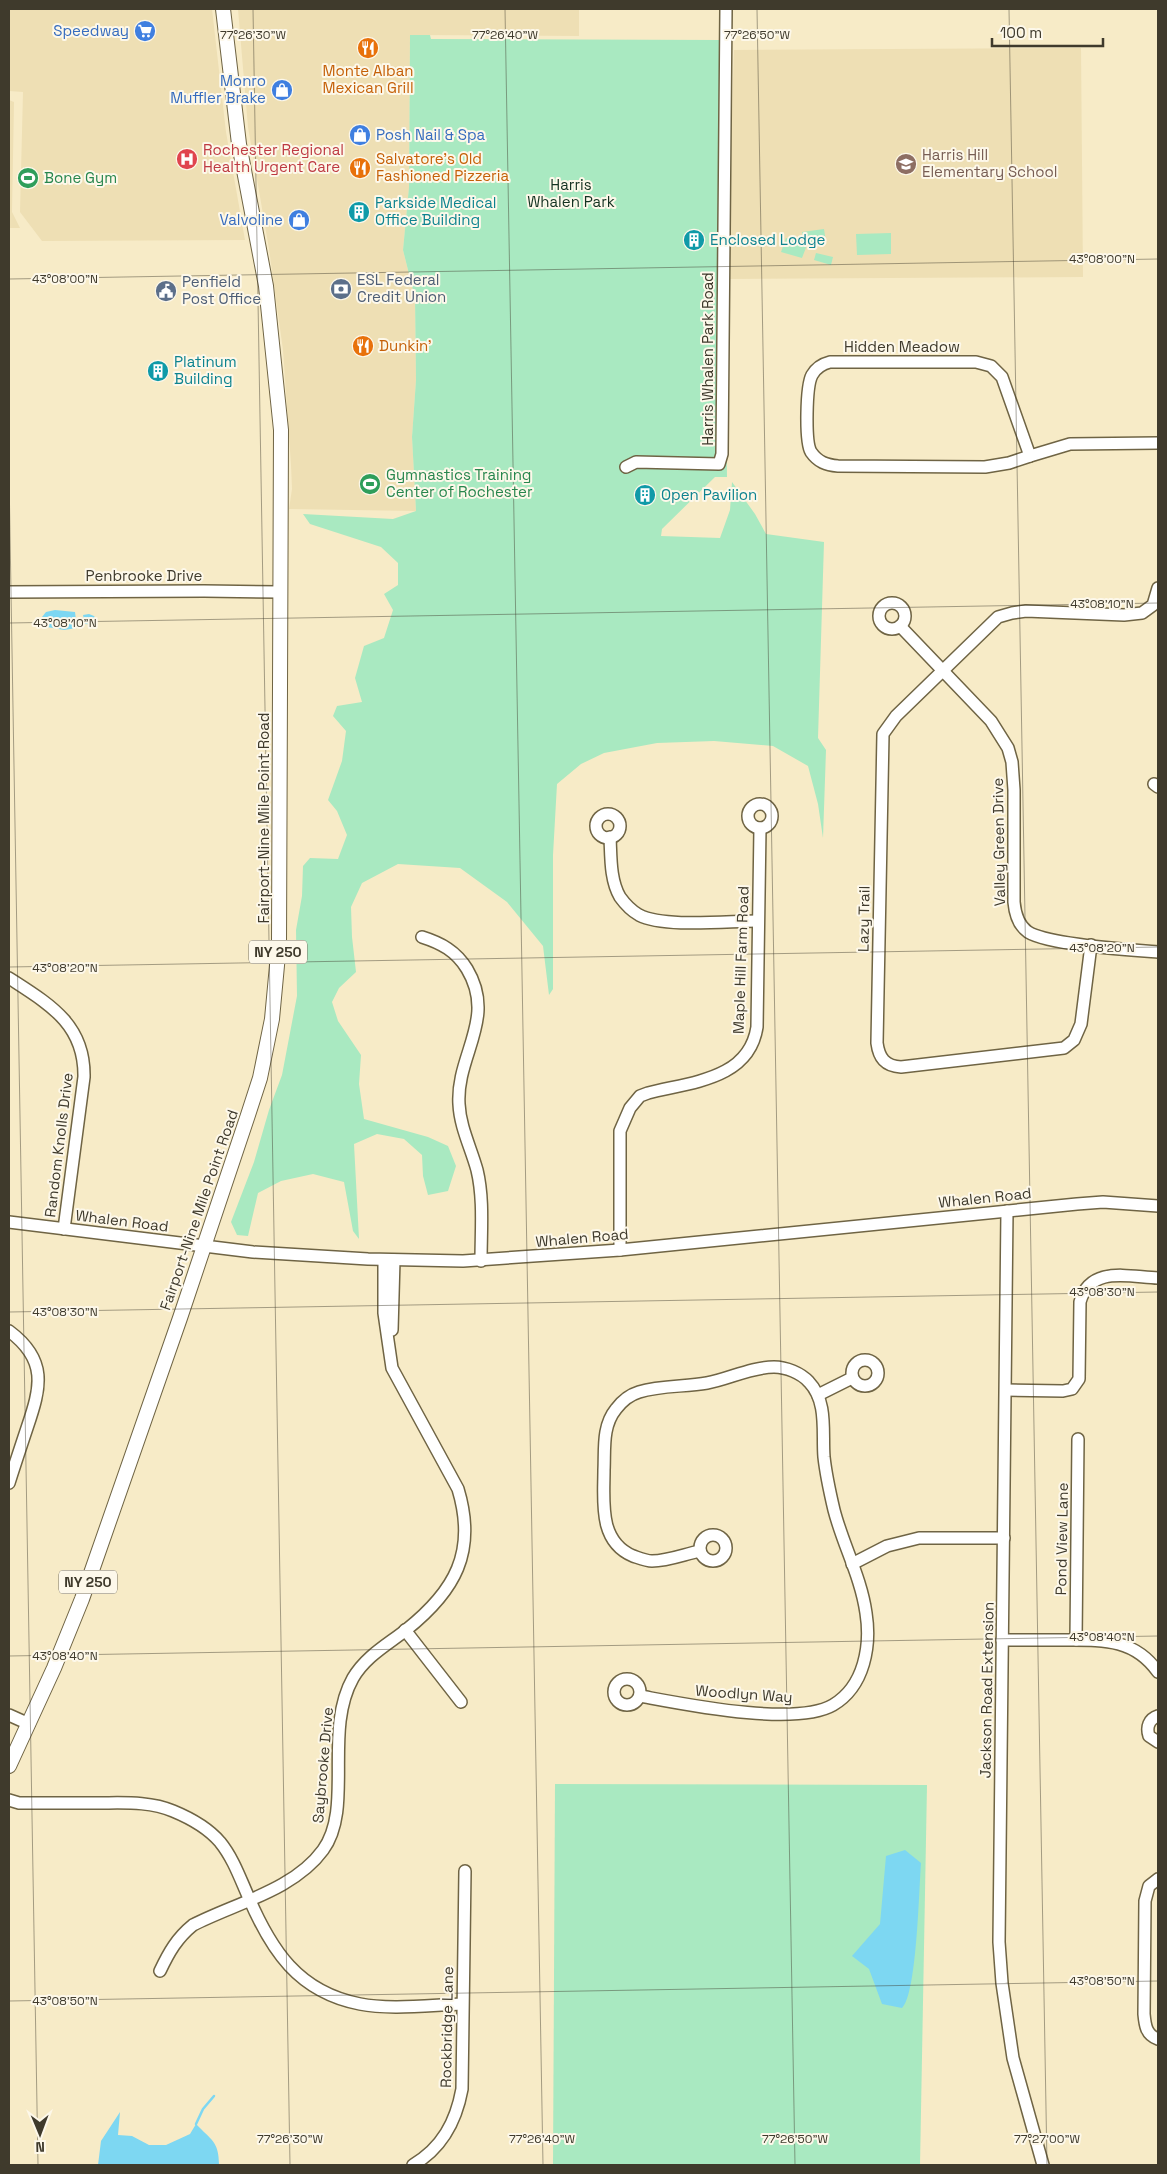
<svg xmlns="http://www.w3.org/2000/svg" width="1167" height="2174" viewBox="0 0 1167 2174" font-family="'Space Grotesk',sans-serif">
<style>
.built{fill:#eedfb4}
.green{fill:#a9e9c1}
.water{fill:#7dd7f2}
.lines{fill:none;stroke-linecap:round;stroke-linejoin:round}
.stream{stroke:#7dd7f2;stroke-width:2.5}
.minor-casing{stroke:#6f6444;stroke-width:14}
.major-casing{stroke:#6f6444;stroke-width:16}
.minor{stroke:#fff;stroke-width:11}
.major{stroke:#fff;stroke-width:14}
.ticks{fill:none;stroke:#3f3a2c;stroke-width:1;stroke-opacity:0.45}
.labels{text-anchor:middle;stroke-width:4;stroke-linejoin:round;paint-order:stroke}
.shield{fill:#fdf8ea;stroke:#787365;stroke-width:1}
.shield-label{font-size:14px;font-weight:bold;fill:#3f3a2c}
.shop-label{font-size:15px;fill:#366cbe;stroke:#fdf8ea;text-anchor:end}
.food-label{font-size:15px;fill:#c56008;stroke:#fdf8ea;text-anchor:start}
.health-label{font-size:15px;fill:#be3a42;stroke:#fdf8ea;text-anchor:start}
.education-label{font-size:15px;fill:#785e54;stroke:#fdf8ea;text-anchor:start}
.leisure-label{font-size:15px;fill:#27864d;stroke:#fdf8ea;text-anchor:start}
.park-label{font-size:15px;fill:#133221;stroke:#fdf8ea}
.culture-label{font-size:15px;fill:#0d838f;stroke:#fdf8ea;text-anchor:start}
.service-label{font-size:15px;fill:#4e5e75;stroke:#fdf8ea;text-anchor:start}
.street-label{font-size:15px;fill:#3f3a2c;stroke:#fdf8ea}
.ticks-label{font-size:12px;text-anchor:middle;fill:#3f3a2c;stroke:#fdf8ea;stroke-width:4;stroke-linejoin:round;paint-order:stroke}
</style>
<rect width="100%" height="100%" fill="#f7ebc7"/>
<g class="built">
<polygon points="9,9 212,9 226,132 245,240 42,241 20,212 23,92 9,91"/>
<polygon points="238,9 579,9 579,36 410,35 409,187 403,250 415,298 416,380 412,437 416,511 289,509 292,489 291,465 283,350 269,249 248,127"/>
<polygon points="1081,48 1083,277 727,279 734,50"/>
<polygon points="9,100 14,102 12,212 20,228 9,228"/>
</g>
<g class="green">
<polygon points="410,35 430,35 431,39 721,40 727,477 715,477 662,529 661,536 720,538 730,510 732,482 755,514 766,534 824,542 818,738 826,750 823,838 818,804 808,766 773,746 714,741 657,743 604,753 581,764 557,784 553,855 553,989 549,995 543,946 507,902 460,868 398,864 362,883 351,907 352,937 356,972 339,988 332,1002 338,1021 361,1055 359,1084 364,1119 428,1137 448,1146 456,1166 448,1191 428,1195 423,1176 422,1155 404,1139 377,1134 354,1144 359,1239 353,1231 344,1182 313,1174 281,1181 258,1193 248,1236 237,1235 231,1222 254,1162 269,1110 282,1075 297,996 296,930 302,896 303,866 310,858 338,859 347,835 337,811 328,800 342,761 346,731 333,716 337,706 362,702 355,678 364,646 384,638 393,610 384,594 398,585 398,563 381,547 310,524 303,514 393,519 416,511 412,437 416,380 415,298 403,250 409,187"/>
<polygon points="824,229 826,242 807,245 802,258 781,252 786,238 803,243 802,232"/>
<polygon points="891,233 891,254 857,255 856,234"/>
<polygon points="816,253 833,257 831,265 814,260"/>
<polygon points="555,1784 927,1785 920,2165 553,2165"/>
</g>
<g class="water">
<polygon points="55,610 75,612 77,628 64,630 47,627 42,617 46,612"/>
<polygon points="89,614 94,616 97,620 96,625 85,624 83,615"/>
<path d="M 905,1850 L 921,1863 C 919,1888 917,1995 902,2008 L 882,2004 L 869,1969 L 852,1956 L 880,1924 L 886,1856 Z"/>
<path d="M 120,2112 L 118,2135 L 132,2136 L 149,2145 L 166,2145 L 190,2134 L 196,2124 C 211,2140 219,2141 219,2165 L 98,2165 L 101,2141 Z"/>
</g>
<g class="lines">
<polyline class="stream" points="196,2124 203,2109 214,2096"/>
<g class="minor-casing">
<g id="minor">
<path d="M 830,362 L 976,362 L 991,366 L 1002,377 L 1030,456 L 1009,463 L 985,467 L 838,466 C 826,465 818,462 811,452 C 805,442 806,386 812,375 C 816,368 822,364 830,362 Z"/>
<polyline points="1030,456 1070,444 1158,443"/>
<polyline points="626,467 636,462 719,464 722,454 726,9"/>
<polyline points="9,592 204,591 280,592"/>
<circle cx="892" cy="616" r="13"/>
<path d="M 900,626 L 991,721 L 1008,748 L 1012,762 L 1014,790 L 1014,902 C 1015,913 1018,925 1028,932 C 1049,945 1131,950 1158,952"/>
<polyline points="1154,784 1158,787"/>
<circle cx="760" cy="816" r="12"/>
<circle cx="608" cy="826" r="12"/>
<path d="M 610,837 C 611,857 610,880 620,897 C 625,904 632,911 639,915 C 664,928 728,921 757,921"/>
<path d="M 422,937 C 441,943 456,951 467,969 C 497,1019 456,1055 459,1104 C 460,1127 471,1148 477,1170 C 484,1199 481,1231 481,1261"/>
<path d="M 1091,945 L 1081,1024 L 1074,1040 L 1064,1048 L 901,1067 C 885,1066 879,1058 877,1043 L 883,734 L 896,716 L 998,617 L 1012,613 L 1026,611 L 1124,615 L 1142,613 L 1153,605 L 1158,588"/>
<path d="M 9,978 C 49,1004 85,1024 84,1077 L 64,1229"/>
<polyline points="1007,1211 999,1942 1002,1983 1013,2058 1043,2165"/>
<polyline points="9,1222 253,1252 368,1259 463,1261 620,1250 1077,1204 1103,1202 1158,1206"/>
<path d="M 620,1250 L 620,1131 L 630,1108 L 640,1096 L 648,1093 C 690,1082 749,1080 757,1027 L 760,828"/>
<polyline points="392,1330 394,1260"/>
<path d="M 9,1331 C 48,1360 41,1387 27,1428 C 21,1446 15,1464 9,1483"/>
<circle cx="865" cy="1373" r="13"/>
<path d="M 1006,1390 L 1063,1391 L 1072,1389 L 1079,1379 L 1080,1302 C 1090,1265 1129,1277 1158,1278"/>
<polyline points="818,1395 852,1378"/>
<circle cx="713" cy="1548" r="13"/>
<polyline points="852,1564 887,1546 919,1538 1004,1538"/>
<polyline points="405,1630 461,1702"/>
<path d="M 1002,1640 C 1023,1640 1044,1640 1064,1640 C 1102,1640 1134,1638 1158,1672"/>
<polyline points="1076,1640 1078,1439"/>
<circle cx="627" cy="1692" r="13"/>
<path d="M 640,1696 C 684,1704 795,1727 833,1705 C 865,1686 871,1645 866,1613 C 861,1577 843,1545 834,1510 C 830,1493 826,1475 824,1457 C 822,1432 828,1402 809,1382 C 801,1373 786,1367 774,1367 C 751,1367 729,1379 707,1383 C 685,1387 661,1385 639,1392 C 629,1395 622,1401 616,1409 C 602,1426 605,1449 604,1470 C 604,1501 598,1541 633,1556 C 639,1558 646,1561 652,1561 C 668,1561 685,1554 700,1551"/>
<polyline points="9,1715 29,1724"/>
<path d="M 1158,1716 C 1149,1719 1146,1727 1149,1736 L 1158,1742"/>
<path d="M 9,1800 L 19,1803 C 45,1803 72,1803 98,1803 C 123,1803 150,1801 173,1811 C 190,1818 208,1828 220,1842 C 233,1858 240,1878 248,1896 C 271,1950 298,1992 360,2004 C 389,2010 431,2005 462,2004"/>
<path d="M 1158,1879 L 1149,1886 L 1145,1901 L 1144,2014 C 1145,2025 1146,2035 1158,2039"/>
<path d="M 160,1971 C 169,1952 177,1938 193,1925 C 236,1903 294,1890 323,1850 C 354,1808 323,1731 353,1678 C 366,1656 387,1645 406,1630 C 455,1591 477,1552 458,1489 L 392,1368 L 384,1313 L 384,1260"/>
<path d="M 413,2165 C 442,2148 456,2122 462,2089 L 465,1871"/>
</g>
</g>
<g class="major-casing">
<polyline id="major" points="9,1766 54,1668 82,1599 180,1318 248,1115 260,1078 272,1019 279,944 281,430 266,286 239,144 223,9"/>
</g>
<use href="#minor" class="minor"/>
<use href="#major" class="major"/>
</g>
<path class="ticks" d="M 253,9 L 290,2165M 505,9 L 543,2165M 757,9 L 795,2165M 1009,9 L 1047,2165M 9,279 L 1158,259M 9,475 L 38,2165M 9,623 L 1158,603M 9,967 L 1158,947M 9,1312 L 1158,1292M 9,1656 L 1158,1636M 9,2001 L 1158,1981"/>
<defs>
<g id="supermarket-disc" transform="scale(1.125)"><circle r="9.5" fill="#3f7fe0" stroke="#fdf8ea"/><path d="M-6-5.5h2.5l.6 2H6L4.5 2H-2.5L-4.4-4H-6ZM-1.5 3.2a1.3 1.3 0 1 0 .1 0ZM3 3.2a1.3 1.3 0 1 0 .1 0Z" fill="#fff"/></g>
<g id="restaurant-disc" transform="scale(1.125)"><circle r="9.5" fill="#e8710a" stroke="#fdf8ea"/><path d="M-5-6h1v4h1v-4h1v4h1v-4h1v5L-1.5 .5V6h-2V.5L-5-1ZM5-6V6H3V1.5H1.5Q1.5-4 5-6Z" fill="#fff"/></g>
<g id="shop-disc" transform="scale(1.125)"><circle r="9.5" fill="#3f7fe0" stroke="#fdf8ea"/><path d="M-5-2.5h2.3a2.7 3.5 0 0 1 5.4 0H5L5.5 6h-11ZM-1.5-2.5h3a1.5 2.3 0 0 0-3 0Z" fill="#fff"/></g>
<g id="hospital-disc" transform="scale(1.125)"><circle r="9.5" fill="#e0444e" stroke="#fdf8ea"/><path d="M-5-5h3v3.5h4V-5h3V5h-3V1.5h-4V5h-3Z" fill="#fff"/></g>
<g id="school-disc" transform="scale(1.125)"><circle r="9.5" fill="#8d6e63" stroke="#fdf8ea"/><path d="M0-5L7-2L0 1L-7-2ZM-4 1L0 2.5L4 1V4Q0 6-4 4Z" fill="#fff"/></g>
<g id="stadium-disc" transform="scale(1.125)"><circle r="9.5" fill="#2e9e5b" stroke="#fdf8ea"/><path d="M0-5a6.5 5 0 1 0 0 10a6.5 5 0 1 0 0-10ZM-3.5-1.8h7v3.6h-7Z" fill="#fff"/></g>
<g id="building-disc" transform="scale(1.125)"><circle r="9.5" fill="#0f9aa8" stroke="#fdf8ea"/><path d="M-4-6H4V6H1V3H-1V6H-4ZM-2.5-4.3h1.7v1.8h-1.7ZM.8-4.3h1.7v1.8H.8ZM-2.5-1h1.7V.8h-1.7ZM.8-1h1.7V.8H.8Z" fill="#fff"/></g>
<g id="bank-disc" transform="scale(1.125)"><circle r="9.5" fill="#5c6f8a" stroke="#fdf8ea"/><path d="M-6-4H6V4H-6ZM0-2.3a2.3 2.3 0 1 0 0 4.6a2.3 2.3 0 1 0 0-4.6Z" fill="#fff"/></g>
<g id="civic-disc" transform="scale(1.125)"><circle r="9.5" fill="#5c6f8a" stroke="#fdf8ea"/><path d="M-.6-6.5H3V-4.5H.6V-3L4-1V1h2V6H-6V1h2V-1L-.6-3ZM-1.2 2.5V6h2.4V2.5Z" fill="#fff"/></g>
</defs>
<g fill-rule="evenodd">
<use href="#supermarket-disc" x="145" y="31"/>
<use href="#restaurant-disc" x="368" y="48"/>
<use href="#shop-disc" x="282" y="90"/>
<use href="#shop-disc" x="360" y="135"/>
<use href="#hospital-disc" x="187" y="159"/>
<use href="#school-disc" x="906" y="164"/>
<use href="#restaurant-disc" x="360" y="168"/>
<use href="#stadium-disc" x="28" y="178"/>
<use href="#building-disc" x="359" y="212"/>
<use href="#shop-disc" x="299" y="220"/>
<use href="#building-disc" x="694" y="240"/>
<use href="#bank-disc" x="341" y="289"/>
<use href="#civic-disc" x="166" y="291"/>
<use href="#restaurant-disc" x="363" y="346"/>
<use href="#building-disc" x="158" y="371"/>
<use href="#stadium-disc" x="370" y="484"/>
<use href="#building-disc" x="645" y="495"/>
</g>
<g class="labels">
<g class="shield">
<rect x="249" y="940.5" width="58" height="23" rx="4"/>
<rect x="59" y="1570.5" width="58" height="23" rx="4"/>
</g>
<g class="shield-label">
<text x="278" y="957">NY 250</text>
<text x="88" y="1587">NY 250</text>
</g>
<g class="shop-label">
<text x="129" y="36">Speedway</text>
<text x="266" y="86">Monro<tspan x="266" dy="17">Muffler Brake</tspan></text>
<text x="376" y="140" text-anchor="start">Posh Nail &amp; Spa</text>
<text x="283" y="225">Valvoline</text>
</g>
<g class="food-label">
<text x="368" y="76" text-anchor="middle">Monte Alban<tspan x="368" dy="17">Mexican Grill</tspan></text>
<text x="376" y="164">Salvatore's Old<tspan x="376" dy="17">Fashioned Pizzeria</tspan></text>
<text x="379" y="351">Dunkin'</text>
</g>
<g class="health-label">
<text x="203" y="155">Rochester Regional<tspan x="203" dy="17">Health Urgent Care</tspan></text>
</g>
<g class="education-label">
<text x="922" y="160">Harris Hill<tspan x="922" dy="17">Elementary School</tspan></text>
</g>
<g class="leisure-label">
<text x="44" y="183">Bone Gym</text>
<text x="386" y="480">Gymnastics Training<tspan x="386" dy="17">Center of Rochester</tspan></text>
</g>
<g class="park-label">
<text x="571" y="190">Harris<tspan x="571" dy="17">Whalen Park</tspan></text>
</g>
<g class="culture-label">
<text x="375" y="208">Parkside Medical<tspan x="375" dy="17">Office Building</tspan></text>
<text x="710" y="245">Enclosed Lodge</text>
<text x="174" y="367">Platinum<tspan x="174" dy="17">Building</tspan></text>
<text x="661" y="500">Open Pavilion</text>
</g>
<g class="service-label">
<text x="357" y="285">ESL Federal<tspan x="357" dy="17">Credit Union</tspan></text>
<text x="182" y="287">Penfield<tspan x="182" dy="17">Post Office</tspan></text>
</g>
<g class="street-label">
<text x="902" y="352">Hidden Meadow</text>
<text transform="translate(708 359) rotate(-90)" y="5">Harris Whalen Park Road</text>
<text x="144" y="581">Penbrooke Drive</text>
<text transform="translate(264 818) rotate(-90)" y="5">Fairport-Nine Mile Point Road</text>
<text transform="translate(999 842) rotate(-91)" y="5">Valley Green Drive</text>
<text transform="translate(864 919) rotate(-89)" y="5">Lazy Trail</text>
<text transform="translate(741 960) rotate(-88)" y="5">Maple Hill Farm Road</text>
<text transform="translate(59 1145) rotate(-83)" y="5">Random Knolls Drive</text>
<text transform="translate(985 1198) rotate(-6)" y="5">Whalen Road</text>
<text transform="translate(199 1210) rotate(-71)" y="5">Fairport-Nine Mile Point Road</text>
<text transform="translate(122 1221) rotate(7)" y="5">Whalen Road</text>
<text transform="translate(582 1238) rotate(-5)" y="5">Whalen Road</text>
<text transform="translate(1062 1539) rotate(-89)" y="5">Pond View Lane</text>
<text transform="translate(987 1690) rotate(-89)" y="5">Jackson Road Extension</text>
<text transform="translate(744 1694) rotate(4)" y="5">Woodlyn Way</text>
<text transform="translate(323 1765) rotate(-85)" y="5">Saybrooke Drive</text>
<text transform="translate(447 2027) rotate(-89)" y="5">Rockbridge Lane</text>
</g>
</g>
<g class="ticks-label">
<text x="253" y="39">77°26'30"W</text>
<text x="505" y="39">77°26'40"W</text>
<text x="757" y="39">77°26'50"W</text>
<text x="1102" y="263">43°08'00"N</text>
<text x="65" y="283">43°08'00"N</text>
<text x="1102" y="608">43°08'10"N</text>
<text x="65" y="627">43°08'10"N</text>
<text x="1102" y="952">43°08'20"N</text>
<text x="65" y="972">43°08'20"N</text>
<text x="1102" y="1296">43°08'30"N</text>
<text x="65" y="1316">43°08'30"N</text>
<text x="1102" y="1641">43°08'40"N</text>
<text x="65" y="1660">43°08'40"N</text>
<text x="1102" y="1985">43°08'50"N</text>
<text x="65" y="2005">43°08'50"N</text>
<text x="290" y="2143">77°26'30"W</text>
<text x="542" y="2143">77°26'40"W</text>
<text x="795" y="2143">77°26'50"W</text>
<text x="1047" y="2143">77°27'00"W</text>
</g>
<rect width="1167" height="2174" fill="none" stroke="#3f3a2c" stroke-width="20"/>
<g transform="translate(40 2134) rotate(179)" stroke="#fdf8ea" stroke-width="4" paint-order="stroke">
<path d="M0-4L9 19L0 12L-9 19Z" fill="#3f3a2c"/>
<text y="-8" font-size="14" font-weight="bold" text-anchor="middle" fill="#3f3a2c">N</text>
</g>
<path d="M992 38v8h111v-8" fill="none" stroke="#3f3a2c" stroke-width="2.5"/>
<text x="1000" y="38" font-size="15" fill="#3f3a2c" stroke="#fdf8ea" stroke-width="4" paint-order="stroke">100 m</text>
</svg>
